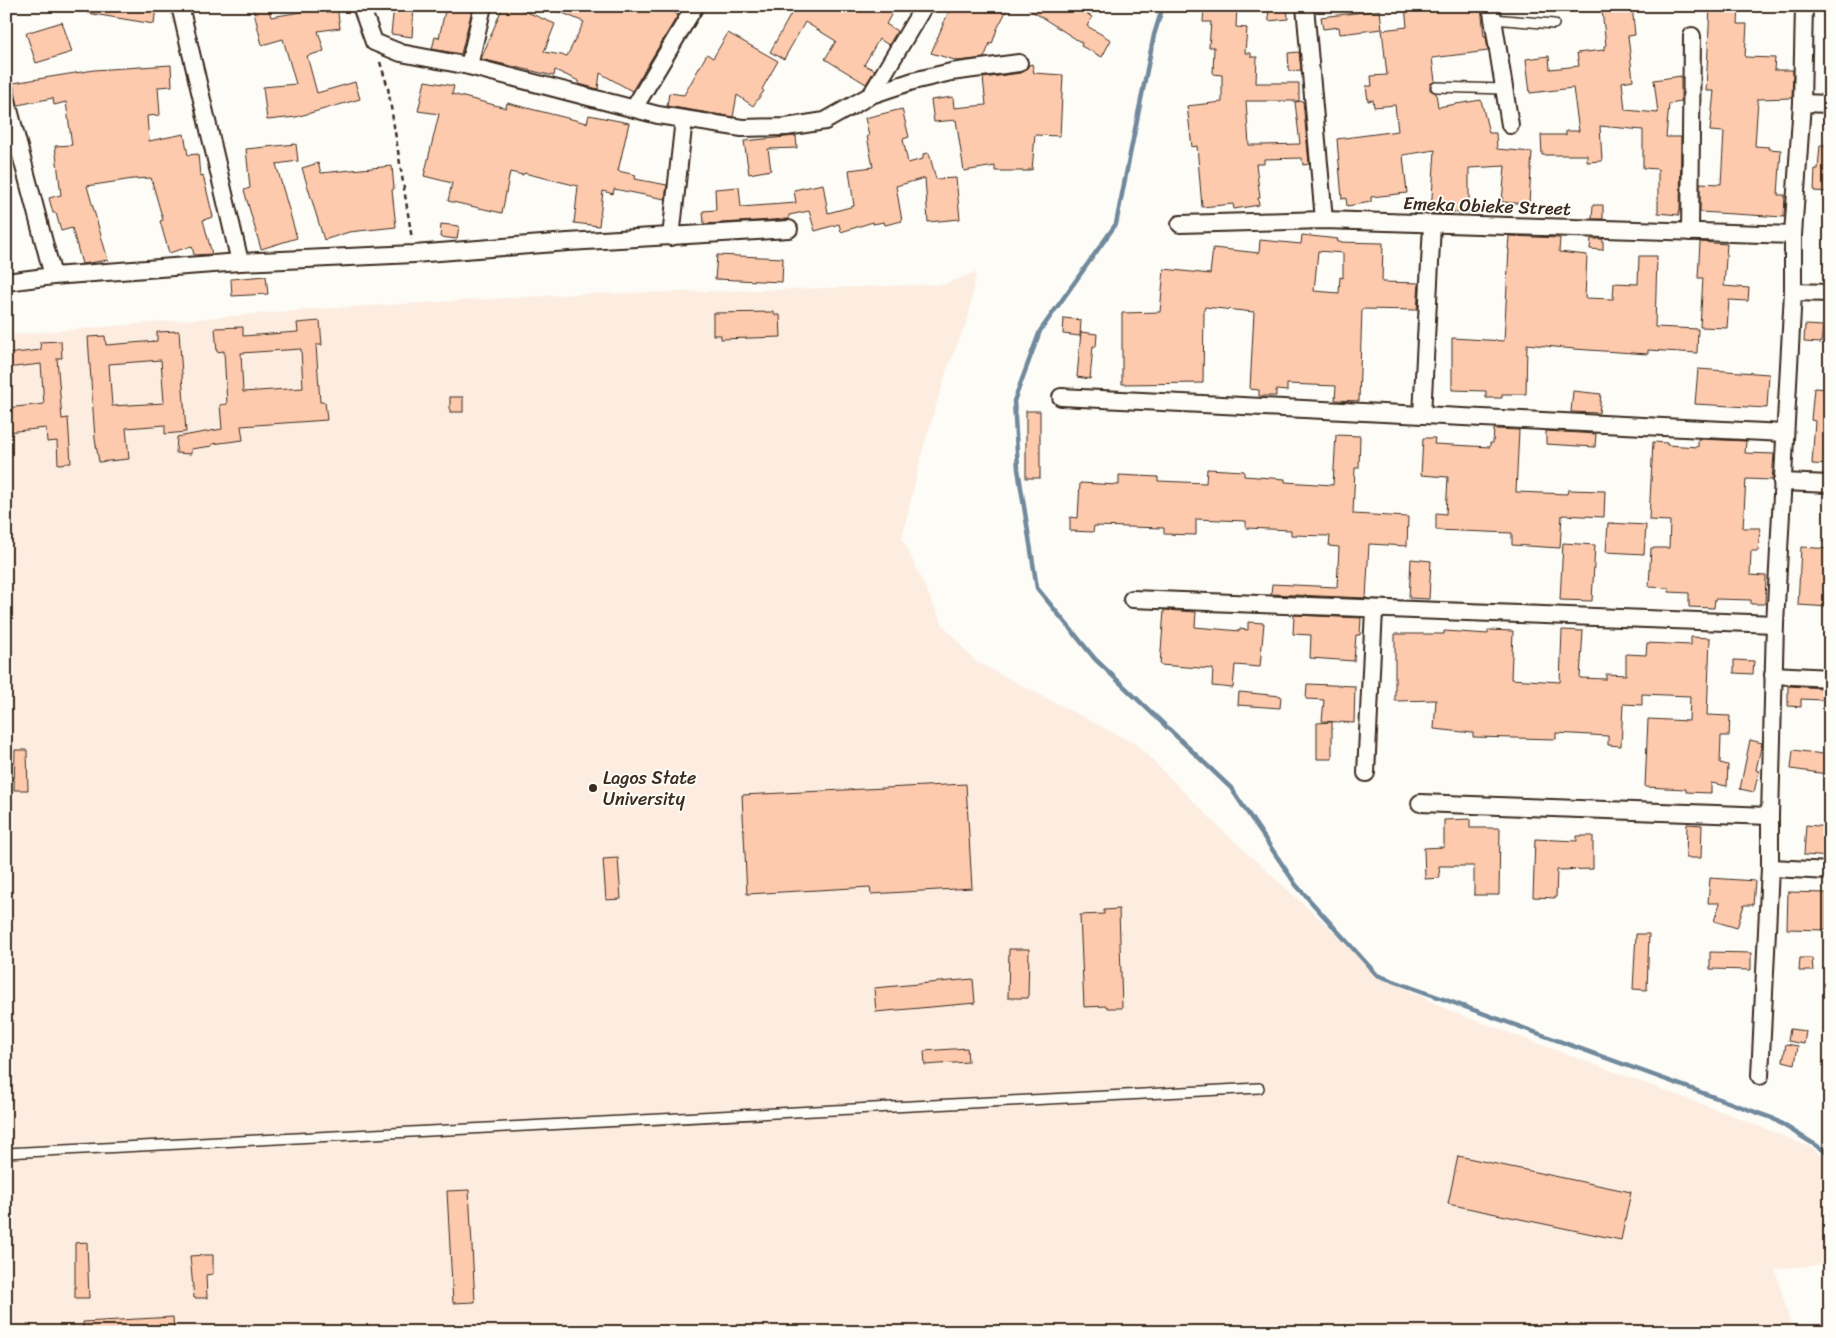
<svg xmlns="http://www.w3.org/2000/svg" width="1836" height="1338" viewBox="0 0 1836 1338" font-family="Sriracha,sans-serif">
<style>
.built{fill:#fdede1}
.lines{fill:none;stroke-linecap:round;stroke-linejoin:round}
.stream{stroke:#6f899c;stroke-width:4.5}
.building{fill:#fdcaad;stroke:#3b2a1e;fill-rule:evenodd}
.lane-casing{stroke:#3b2a1e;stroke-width:12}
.street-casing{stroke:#3b2a1e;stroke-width:20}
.path{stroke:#3b2a1e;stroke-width:2.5;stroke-dasharray:5 4;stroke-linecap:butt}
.lane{stroke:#fdfcf7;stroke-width:9}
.street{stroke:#fdfcf7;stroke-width:16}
.poi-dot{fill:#3b2a1e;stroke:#fdfcf7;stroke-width:2}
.labels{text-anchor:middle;stroke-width:4;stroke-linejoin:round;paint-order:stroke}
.street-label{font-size:18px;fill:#3b2a1e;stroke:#fdfcf7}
.poi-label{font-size:18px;fill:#3b2a1e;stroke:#fdfcf7;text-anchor:start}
</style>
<rect width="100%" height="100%" fill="#fdfcf7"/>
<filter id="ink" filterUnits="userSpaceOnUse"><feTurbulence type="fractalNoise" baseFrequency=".02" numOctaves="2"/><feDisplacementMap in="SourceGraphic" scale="10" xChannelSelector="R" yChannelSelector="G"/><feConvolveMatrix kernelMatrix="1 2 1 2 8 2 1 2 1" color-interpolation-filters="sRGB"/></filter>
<g filter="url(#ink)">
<polygon class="built" points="976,272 968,319 948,367 923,449 902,538 943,625 975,661 1137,745 1223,831 1386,979 1453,1012 1731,1115 1810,1147 1830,1160 1830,1264 1775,1269 1793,1332 6,1332 6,335 316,309 578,294 764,290 945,284"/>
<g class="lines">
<polyline class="stream" points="1163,6 1154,35 1116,224 1040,331 1014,401 1018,469 1037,588 1095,659 1231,788 1296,885 1377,975 1772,1118 1830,1154"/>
</g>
<g class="building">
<polygon points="88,6 156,6 154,24 87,13"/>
<polygon points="259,6 268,6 271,17 337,6 340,28 318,31 324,51 307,56 317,93 355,82 360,99 296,117 267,120 263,87 296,84 283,39 262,45 253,8"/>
<polygon points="394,6 414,6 412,37 391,34"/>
<polygon points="446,6 473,6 461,54 432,49 435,37 439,38"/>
<polygon points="503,6 513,6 555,24 544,52 567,56 584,22 546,6 664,6 678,15 632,91 600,73 598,89 579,84 579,81 555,70 554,76 481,59"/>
<polygon points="778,6 896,6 886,24 897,31 889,45 879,39 864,65 875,70 866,84 825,59 836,41 805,22 784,59 770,52 791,14"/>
<polygon points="951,6 1009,6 997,29 992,44 990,43 984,58 958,61 931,53"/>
<polygon points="1024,6 1075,6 1092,17 1087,26 1111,40 1102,57 1081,46 1082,43"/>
<polygon points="1204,6 1237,6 1236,27 1247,28 1245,53 1251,53 1251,57 1257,57 1256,83 1299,83 1299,101 1246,101 1249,145 1263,145 1300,144 1295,102 1303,101 1309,164 1303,165 1302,158 1264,159 1264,164 1256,164 1260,198 1258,198 1259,205 1234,209 1233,204 1202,207 1197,146 1192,147 1187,106 1222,102 1222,75 1213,74 1214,47 1209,47 1211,22 1203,22"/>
<polygon points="1268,6 1287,6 1288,19 1269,21"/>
<polygon points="1405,6 1481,6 1484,36 1486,36 1488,51 1432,58 1435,81 1430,84 1430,90 1436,93 1438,107 1481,100 1489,133 1496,133 1497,149 1532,152 1529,204 1502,202 1505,166 1469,168 1469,212 1452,212 1452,214 1431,213 1435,150 1403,155 1407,193 1371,197 1371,202 1347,206 1346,198 1342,199 1337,139 1398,131 1395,105 1374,107 1373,100 1368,101 1366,86 1372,86 1371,76 1387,75 1382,30 1407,27"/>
<polygon points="1632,6 1635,35 1628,36 1633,80 1622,82 1625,110 1658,113 1654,80 1681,76 1681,102 1669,104 1666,137 1681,137 1680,211 1679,211 1679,215 1658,213 1658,169 1643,168 1643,130 1600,126 1602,161 1587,162 1587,155 1542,155 1541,135 1566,135 1566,131 1579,131 1573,88 1530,93 1526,59 1549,56 1550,69 1579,66 1577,53 1604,50 1604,46 1606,45 1602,10"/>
<polygon points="1710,6 1739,6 1738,24 1747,24 1745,57 1775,58 1774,70 1793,70 1792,98 1758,99 1755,146 1769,147 1768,149 1781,150 1778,195 1785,195 1784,217 1700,212 1700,183 1721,184 1724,132 1710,131 1714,91 1706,91"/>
<polygon points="1380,10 1382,29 1340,34 1339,27 1323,29 1321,17"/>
<polygon points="62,22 72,52 36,63 26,33"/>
<polygon points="728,33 778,61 762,89 764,91 753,106 737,95 733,117 667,106 669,93 684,95 707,54 713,58"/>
<polygon points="1299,52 1301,70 1289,71 1288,53"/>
<polygon points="1032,64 1034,73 1063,75 1060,136 1035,135 1032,170 1029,169 1029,171 995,171 995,166 964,171 956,120 934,122 931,100 953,97 954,108 986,105 983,78 1021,73 1025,71 1029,65"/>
<polygon points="171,65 172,86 158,87 160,115 147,116 149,141 184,134 188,155 198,154 200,176 203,175 213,217 203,220 212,254 194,255 192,246 169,253 160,221 163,220 151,178 133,179 87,186 108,260 82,264 72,228 61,231 56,213 53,213 49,198 61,195 55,146 72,145 66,102 54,105 53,98 18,105 13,83 94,70"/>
<polygon points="425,81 454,86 452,94 506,108 507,103 587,123 589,115 629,123 618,171 636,175 635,179 667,185 665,199 614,189 613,194 603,191 599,226 574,223 578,186 524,173 523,175 510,172 502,213 448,201 452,183 424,176 439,114 418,111"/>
<polygon points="902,109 909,137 903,139 908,163 923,159 923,154 929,153 936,179 956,178 960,219 928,222 925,178 896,186 902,221 885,225 884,222 873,224 873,222 841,232 839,224 815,231 809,211 789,215 789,219 704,224 703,211 716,210 715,189 739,187 741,207 796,203 794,190 823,184 828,213 854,206 849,170 873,167 867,136 869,136 865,118"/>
<polygon points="796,136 797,148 768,149 771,170 749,174 744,141"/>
<polygon points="296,144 298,161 276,164 297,238 261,249 244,190 250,188 246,149"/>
<polygon points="1820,145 1830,145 1830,192 1814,191 1815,169 1818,169"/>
<polygon points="318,163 321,173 392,166 394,189 392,190 396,227 349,232 324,240 302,168"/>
<polygon points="1593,205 1603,205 1603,219 1592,219"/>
<polygon points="441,224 459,226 457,239 440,237"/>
<path d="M 1302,235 L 1338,239 L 1337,242 L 1383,243 L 1382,282 L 1419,283 L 1417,310 L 1362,309 L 1359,401 L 1335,400 L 1336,386 L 1287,384 L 1287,391 L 1276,390 L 1276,396 L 1259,396 L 1259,390 L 1250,389 L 1254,312 L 1205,307 L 1204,310 L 1203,383 L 1122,384 L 1122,313 L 1160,312 L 1164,269 L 1210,274 L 1213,248 L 1259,253 L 1260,240 L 1301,244 ZM 1318,251 L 1343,253 L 1343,278 L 1340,277 L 1339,293 L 1314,291 Z"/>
<polygon points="1509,236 1560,238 1559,252 1587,255 1585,298 1613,299 1614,283 1638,284 1639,256 1657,256 1655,327 1698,329 1697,353 1648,350 1648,354 1574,349 1527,344 1526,394 1502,394 1502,398 1486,398 1486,391 1452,390 1452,338 1504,341 1509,249 1508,249"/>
<polygon points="1591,239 1603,239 1603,250 1590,249"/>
<polygon points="1700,242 1727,244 1724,286 1749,288 1748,301 1729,300 1727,328 1700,327 1703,278 1698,278"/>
<polygon points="717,255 783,258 782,282 715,279"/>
<polygon points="266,276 268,294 232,296 231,279"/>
<polygon points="774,312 774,315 780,315 781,337 721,339 721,335 713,335 713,313"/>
<polygon points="1064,318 1081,320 1080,336 1063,334"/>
<path d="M 320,321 L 322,345 L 316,345 L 320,402 L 325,402 L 327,420 L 241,426 L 243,440 L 212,444 L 212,446 L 191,449 L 191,454 L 176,453 L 177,437 L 222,429 L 220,405 L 227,404 L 224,351 L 217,352 L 215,328 L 243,327 L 243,336 L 298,332 L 297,323 ZM 301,349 L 303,388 L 243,392 L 241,353 Z"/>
<polygon points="1805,325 1823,326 1821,343 1804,342"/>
<path d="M 179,331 L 186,432 L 165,434 L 165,425 L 126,428 L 129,459 L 99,462 L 95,439 L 88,337 L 105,336 L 106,345 L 157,341 L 157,332 ZM 161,360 L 164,403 L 112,406 L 109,364 Z"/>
<polygon points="1081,332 1097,334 1096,347 1093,346 1090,379 1077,377"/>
<polygon points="61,341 62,358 57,358 62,419 68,418 71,463 58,464 57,441 47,442 46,428 6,432 6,408 44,404 41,364 6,368 6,354 41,350 40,342"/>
<polygon points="1698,369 1769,374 1767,408 1695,404"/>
<polygon points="1814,388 1830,389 1830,465 1812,464 1815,421 1811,420"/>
<polygon points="1573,391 1601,394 1599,413 1571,412"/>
<rect x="450" y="397" width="13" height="15"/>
<rect x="1026" y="411" width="14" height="67"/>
<polygon points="1494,429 1519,430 1516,492 1567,494 1568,490 1605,491 1604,517 1562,515 1560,548 1512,545 1512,533 1436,530 1436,513 1446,514 1448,477 1421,475 1423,438 1435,438 1434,444 1490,447 1490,443 1493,443"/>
<polygon points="1546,431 1596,434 1595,447 1546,444"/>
<polygon points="1336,435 1360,436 1359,468 1355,468 1353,514 1408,517 1407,546 1369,544 1366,598 1271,594 1272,584 1337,587 1339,547 1329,546 1330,536 1291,535 1291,530 1246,528 1246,521 1196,519 1196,535 1164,534 1164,528 1094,526 1093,532 1070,531 1070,517 1078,518 1080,483 1119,485 1119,475 1158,477 1158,481 1206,483 1207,469 1244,471 1244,476 1285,479 1285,482 1333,485"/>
<polygon points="1698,439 1746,441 1745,453 1774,454 1772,480 1746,479 1743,528 1760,528 1758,551 1751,551 1750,575 1766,576 1765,604 1751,604 1751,600 1715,599 1714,608 1689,607 1689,593 1669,592 1669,588 1649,587 1651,548 1669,548 1670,521 1649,520 1653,442 1667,443 1667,445 1698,447"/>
<polygon points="1608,523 1646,525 1644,554 1606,552"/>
<polygon points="1563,543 1595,545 1592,601 1560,600"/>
<polygon points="1801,547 1830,549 1830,607 1798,605"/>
<polygon points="1411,559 1431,561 1429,599 1409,598"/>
<polygon points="1164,610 1196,612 1195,627 1240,631 1240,629 1248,630 1248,622 1264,623 1260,667 1235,665 1233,688 1212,686 1213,669 1160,665"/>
<polygon points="1294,615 1361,618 1360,635 1356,635 1354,661 1310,658 1311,635 1293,634"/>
<polygon points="1488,630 1513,631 1511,679 1560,682 1562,630 1583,631 1580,678 1606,679 1606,674 1626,675 1626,654 1646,655 1647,643 1691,645 1691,637 1710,638 1707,715 1730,716 1729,736 1721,736 1720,763 1728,765 1727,786 1711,783 1711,793 1686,792 1686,789 1645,787 1648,719 1689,721 1690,696 1642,694 1642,705 1623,704 1621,746 1608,745 1608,736 1556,733 1556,739 1473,737 1473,733 1434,729 1436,700 1395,701 1395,634 1444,634 1444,631 1488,634"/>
<polygon points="1734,660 1754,661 1753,674 1734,673"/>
<polygon points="1307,684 1355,686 1354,723 1322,721 1324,700 1306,699"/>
<polygon points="1788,686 1823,688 1822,700 1801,699 1801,707 1788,706"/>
<polygon points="1239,692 1281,696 1280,708 1238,705"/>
<polygon points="1332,722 1332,759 1317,759 1317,723"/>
<polygon points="1750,740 1762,743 1756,770 1759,771 1754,792 1740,789"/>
<polygon points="15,750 27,750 28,790 14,790"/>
<polygon points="1793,750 1830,755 1827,774 1791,769"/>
<polygon points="966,784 972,888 871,894 870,887 747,894 742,795"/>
<polygon points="1470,819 1470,828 1500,828 1499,895 1474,895 1474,866 1439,866 1440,878 1425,879 1424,848 1444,847 1444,820"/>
<polygon points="1687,824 1702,825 1701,858 1686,858"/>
<polygon points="1806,825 1830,827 1830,857 1804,855"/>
<polygon points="1577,836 1593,836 1593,869 1557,870 1556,898 1533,897 1535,839 1577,841"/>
<polygon points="618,858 621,899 606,900 603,859"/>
<polygon points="1710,878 1755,881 1753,905 1744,905 1737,928 1714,921 1720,903 1708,903"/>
<polygon points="1788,892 1826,893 1826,930 1787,929"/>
<polygon points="1119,909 1122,1008 1107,1008 1107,1006 1084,1007 1080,915 1104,914 1104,910"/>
<polygon points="1636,934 1649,934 1647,990 1633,989"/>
<polygon points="1009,949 1029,949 1028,998 1008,998"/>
<polygon points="1710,952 1751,953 1751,970 1710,969"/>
<polygon points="1800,958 1812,958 1813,971 1799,971"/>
<polygon points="973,979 975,1003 876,1012 874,988"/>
<polygon points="1790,1029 1806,1031 1804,1044 1788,1041"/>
<polygon points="1786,1044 1798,1046 1795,1064 1783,1061"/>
<polygon points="967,1048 968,1062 925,1065 924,1051"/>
<polygon points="1458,1156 1631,1192 1621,1240 1448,1204"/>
<polygon points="469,1190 475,1302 453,1303 447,1191"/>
<polygon points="87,1242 89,1298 75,1298 75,1243"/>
<polygon points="205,1255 213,1255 213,1274 206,1275 207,1298 194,1298 190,1256"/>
<polygon points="173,1317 174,1332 83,1332 83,1322"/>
</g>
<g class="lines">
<g class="lane-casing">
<g id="lane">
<polyline points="1493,19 1554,24"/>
<polyline points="1436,87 1504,89"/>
<polyline points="6,1153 1259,1088"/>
</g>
</g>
<g class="street-casing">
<g id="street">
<polyline points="180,6 240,262"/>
<polyline points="361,6 374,42 401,53 469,66 658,115 742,128 786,127 825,121 871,95 913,81 951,72 1019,63"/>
<polyline points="1305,6 1324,220"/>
<polyline points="1491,6 1510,125"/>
<polyline points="469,66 483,6"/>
<polyline points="871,95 924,6"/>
<polyline points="6,98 53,276"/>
<polyline points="1802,103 1830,104"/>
<polyline points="634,108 695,6"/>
<polyline points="1180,224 1324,220 1793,235"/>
<polyline points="1690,232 1692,36"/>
<polyline points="671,237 684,119"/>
<polyline points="6,282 53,276 240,262 414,254 568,242 789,229"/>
<polyline points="1793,292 1830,293"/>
<polyline points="1061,397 1784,433"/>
<polyline points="1422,415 1432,225"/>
<polyline points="1782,482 1830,484"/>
<polyline points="1132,599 1775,624"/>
<polyline points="1773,675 1830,678"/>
<polyline points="1366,773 1374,610"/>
<polyline points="1420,803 1770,816"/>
<polyline points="1770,868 1830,871"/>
<polyline points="1760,1076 1770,868 1770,816 1775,624 1793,292 1793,235 1802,103 1804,6"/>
</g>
</g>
<polyline class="path" points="380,62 388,88 412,239"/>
<use href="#lane" class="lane"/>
<use href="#street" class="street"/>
</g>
</g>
<circle class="poi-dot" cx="593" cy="788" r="5"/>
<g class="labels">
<g class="street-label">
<text transform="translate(1487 206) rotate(2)" y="6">Emeka Obieke Street</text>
</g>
<g class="poi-label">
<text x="603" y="784">Lagos State<tspan x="603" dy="21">University</tspan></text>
</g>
</g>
<rect width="1836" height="1338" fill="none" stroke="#fdfcf7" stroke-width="25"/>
<rect x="12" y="12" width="1811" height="1313" fill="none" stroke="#3b2a1e" stroke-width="2" filter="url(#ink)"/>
</svg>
